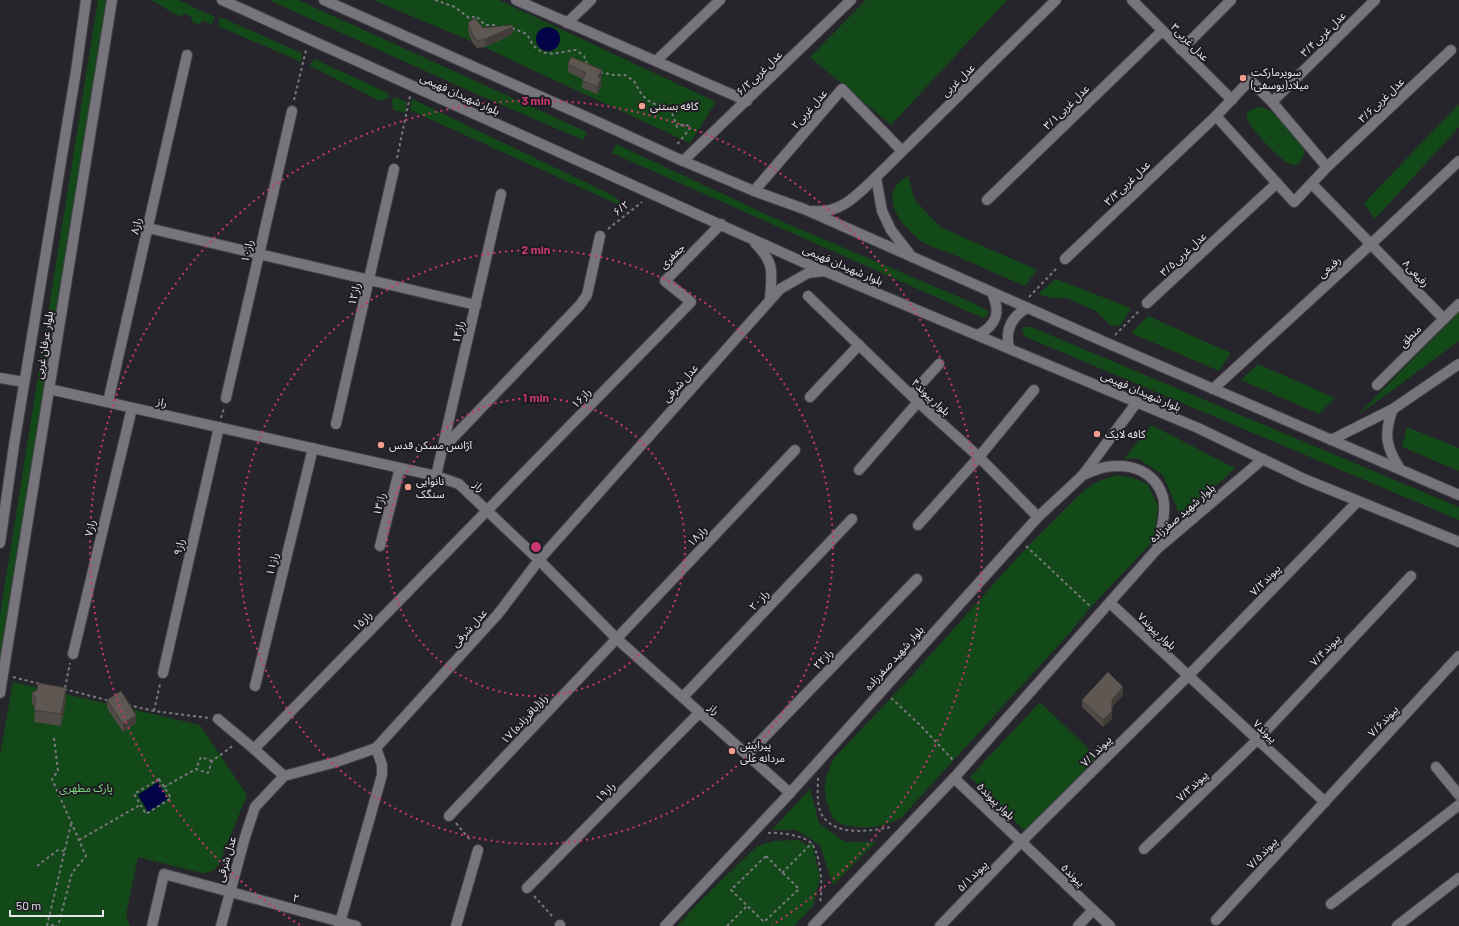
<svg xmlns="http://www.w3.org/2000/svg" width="1459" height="926" viewBox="0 0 1459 926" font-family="Barlow,'Noto Sans Arabic',sans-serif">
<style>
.green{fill:#134818}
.water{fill:#010346}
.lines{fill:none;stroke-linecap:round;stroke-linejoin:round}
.minor-casing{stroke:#444248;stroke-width:12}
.path{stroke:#79787d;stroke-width:2;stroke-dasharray:3 3;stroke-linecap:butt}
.minor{stroke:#77747c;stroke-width:10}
.wall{fill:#514b47}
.shaded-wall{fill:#423d39}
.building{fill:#5e5752;stroke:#423d39}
.ring{fill:none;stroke:#c83771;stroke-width:2;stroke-dasharray:2 4}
.poi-dot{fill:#f59d8f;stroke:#1e1c22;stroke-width:1.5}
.labels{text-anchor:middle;stroke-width:4;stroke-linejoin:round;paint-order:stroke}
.street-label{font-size:11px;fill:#e8e7eb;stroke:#1e1c22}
.poi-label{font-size:11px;fill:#e8e7eb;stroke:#1e1c22;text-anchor:start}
.park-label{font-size:11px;fill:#7ed880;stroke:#1e1c22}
.centre{fill:#c83771;stroke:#1e1c22;stroke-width:2}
.ring-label{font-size:12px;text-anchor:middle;font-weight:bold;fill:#c83771;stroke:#1e1c22;stroke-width:4;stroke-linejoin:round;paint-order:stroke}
</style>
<rect width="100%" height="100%" fill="#27252c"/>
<g class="green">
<polygon points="98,0 107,0 0,667 0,615"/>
<polygon points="151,0 178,0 215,17 211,25 205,20 199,24 193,23 191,17 187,14 182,15 180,17"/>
<polygon points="269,0 298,0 587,132 583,140 465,89"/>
<polygon points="373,0 499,0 716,102 690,143 464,38"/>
<polygon points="866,0 1007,0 891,125 810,57"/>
<polygon points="220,17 302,53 301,62 218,26"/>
<polygon points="314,59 388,93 389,98 380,101 310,66"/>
<polygon points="393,97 406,101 406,113 394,110 392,104"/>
<polygon points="412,99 614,196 621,202 619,205 410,110"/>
<polygon points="1459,104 1459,127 1375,219 1364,203"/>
<path d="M 1262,107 C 1277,111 1294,134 1304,146 C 1305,154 1303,159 1297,165 C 1294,165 1291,165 1288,163 C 1277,157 1251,129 1246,117 C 1249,109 1253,108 1262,107 Z"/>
<polygon points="616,144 774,218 973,303 989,312 987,316 983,318 612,153"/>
<path d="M 908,176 L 915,200 L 940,227 L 1037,270 L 1025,286 C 1000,275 976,265 952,254 C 942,250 929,247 921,241 C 901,225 875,194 908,176 Z"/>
<polygon points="1056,279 1131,308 1121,325 1111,326 1096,311 1067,298 1051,298 1038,294"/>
<polygon points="1459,312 1459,341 1357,416"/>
<polygon points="1148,316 1231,353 1219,371 1131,333"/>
<polygon points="1023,327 1031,327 1459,507 1459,520 1026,337 1022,332"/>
<polygon points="1258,364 1335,398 1319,414 1241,380"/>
<polygon points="1151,425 1235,468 1181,518 1163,475 1137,458 1124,459"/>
<polygon points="1407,427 1459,448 1459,471 1402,447"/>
<path d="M 1117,475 L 1134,478 L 1148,484 L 1158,506 L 1154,540 L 1091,607 L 1067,636 L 901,818 C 896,820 890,823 884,825 C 872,829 840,829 832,817 C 830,813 829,807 827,802 C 822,786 827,773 834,758 L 907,681 L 1027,547 L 1082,492 L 1098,481 Z"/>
<path d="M 13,682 L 200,725 L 247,795 L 219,864 C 214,871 210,873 202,873 L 138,857 L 126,915 L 130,926 L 0,926 L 0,755 Z"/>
<polygon points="1040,702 1099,759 1027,833 970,777"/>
<polygon points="810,789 819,823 845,842 876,842 833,885 820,845 796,830 772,830"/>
<polygon points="798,840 806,845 812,843 820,878 813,906 794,926 677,926 700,901 757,846 773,841"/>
</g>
<g class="water">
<circle cx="548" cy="39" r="12"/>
<polygon points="158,782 168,799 148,812 138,795"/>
</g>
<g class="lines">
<g class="minor-casing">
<g id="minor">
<polyline points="222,0 805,263 1198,428 1304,479 1459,542"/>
<polyline points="324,0 600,123 683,161 754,191 804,209 1107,343 1459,495"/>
<polyline points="516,0 747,101"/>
<polyline points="1132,0 1232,100"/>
<polyline points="567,23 591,0"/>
<polyline points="1181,50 1231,0"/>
<polyline points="656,61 720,0"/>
<polyline points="1272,102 1375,0"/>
<polyline points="1216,116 1294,202 1327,167 1451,50"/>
<polyline points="683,161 851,0"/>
<polyline points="876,177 882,211 891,230 912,257"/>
<polyline points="1312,184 1444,319"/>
<polyline points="754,191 842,89 902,151"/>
<polyline points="987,200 1162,31"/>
<path d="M 813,211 C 841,214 857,195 876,177 L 1056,0"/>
<polyline points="148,228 476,305"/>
<path d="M 755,243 C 775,263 772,272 770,299"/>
<polyline points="1065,259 1216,116 1250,80 1272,102 1327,167"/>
<polyline points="808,296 918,402 979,457 1038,517"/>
<polyline points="1147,303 1277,183"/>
<path d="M 978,335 C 997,325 1001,312 992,293"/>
<path d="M 1009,348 C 1005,330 1011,317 1027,308"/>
<polyline points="0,378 24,382"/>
<polyline points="1377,385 1459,304"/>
<polyline points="49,389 436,476 459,484 539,560 617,639 790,793"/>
<polyline points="1213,389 1371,244 1459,161"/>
<polyline points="911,395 939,364"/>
<polyline points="810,397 859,345"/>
<polyline points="226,398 292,111"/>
<polyline points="108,402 187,55"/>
<path d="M 1393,409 C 1383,434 1386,447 1400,469"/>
<polyline points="336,424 394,169"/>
<polyline points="1331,440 1393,409 1459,364"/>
<polyline points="445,446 580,305 587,295 600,236"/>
<polyline points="859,470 918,402"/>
<path d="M 1083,475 C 1090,472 1099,468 1106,467 C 1131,463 1155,471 1163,497 C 1167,512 1160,534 1157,549"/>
<polyline points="436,476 501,194"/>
<polyline points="918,525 979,457 1034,390"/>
<polyline points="0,543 14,445 76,71 86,0"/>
<polyline points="380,546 400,468"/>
<polyline points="1110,603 1325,802"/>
<polyline points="73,654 132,408"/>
<polyline points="163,673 219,427"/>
<polyline points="255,686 313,448"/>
<polyline points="0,693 112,0"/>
<polyline points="683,697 852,519"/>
<polyline points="218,719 254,749 284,776"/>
<polyline points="254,749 691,302 665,281 721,224"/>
<polyline points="747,755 917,579"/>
<polyline points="1436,767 1459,795"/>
<polyline points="954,778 1110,926"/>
<polyline points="449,816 795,450"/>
<polyline points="1144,849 1257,740 1411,576"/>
<polyline points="527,888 699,713"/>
<polyline points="1331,904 1459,805"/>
<polyline points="1216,920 1459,656"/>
<polyline points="152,926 164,874 356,926"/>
<polyline points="221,926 245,837 255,807 284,776 336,762 376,748 498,614 539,560 780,289 808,273 824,271"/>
<polyline points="339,926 382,775 382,765 376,748"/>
<polyline points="456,926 478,850"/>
<polyline points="560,926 560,925"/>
<polyline points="665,926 790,793 1038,517 1083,475 1137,402"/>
<polyline points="813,926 954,778 1157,549 1263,459"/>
<polyline points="940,926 1021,842 1188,676 1358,501"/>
<polyline points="1078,926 1093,910"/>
<polyline points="1397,926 1459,878"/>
</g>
</g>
<g class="path">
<polyline points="435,0 455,7 469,18 476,16 485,25 494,25 498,28"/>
<path d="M 512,28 L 527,34 C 539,61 552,53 576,50 L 584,56 L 588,66"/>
<path d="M 600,72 L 613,75 L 625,75 L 634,81 L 640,92 L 647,100 L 655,104 L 664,104 L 671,110 L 677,127 C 682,124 685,124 691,127 L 676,146"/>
<polyline points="294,100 306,50"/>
<polyline points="397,158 410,96"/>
<polyline points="608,229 642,202"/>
<polyline points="1029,297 1058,267"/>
<polyline points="1115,335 1139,311"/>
<polyline points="221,418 224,408"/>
<polyline points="1026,546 1091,607"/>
<polyline points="13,677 40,684"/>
<polyline points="65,688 70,663"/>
<polyline points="64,689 110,701"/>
<polyline points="891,698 919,724 954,761"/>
<polyline points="128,705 154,711 209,718"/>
<polyline points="154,711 160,684"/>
<polyline points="54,738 58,771 52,779 86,856 72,873 58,926"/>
<polyline points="212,761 201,757 196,769 208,773 212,761 234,745"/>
<path d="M 818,778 C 818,789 816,805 822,815 C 835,837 871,831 891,827"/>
<polygon points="159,779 171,798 146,814 134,794"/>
<polyline points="164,787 196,769"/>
<polyline points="456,823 471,841"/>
<path d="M 768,833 C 779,832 801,835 810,842 C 821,851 823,890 820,903"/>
<polyline points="79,840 140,805"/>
<polygon points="766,856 799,889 764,922 731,890"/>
<polyline points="37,866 58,850 65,851"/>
<polyline points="782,873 812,843"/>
<polyline points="534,896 553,917"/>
<polyline points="47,926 71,824"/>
<polyline points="51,926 55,924 56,926"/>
<polyline points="727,926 747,906"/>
</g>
<use href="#minor" class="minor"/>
</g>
<g class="wall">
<polygon points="468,23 483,28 513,34 485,47 477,48 472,42 468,31"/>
<polygon points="568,64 602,77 601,79 601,86 597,94 582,88 583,79 568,72"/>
<polygon points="32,693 66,699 61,726 34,722 35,708 32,704"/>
<polygon points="1123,695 1112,707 1112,719 1103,727 1082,707 1082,700"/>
<polygon points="107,700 136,723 123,732 107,708"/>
</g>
<g class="shaded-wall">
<polygon points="513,27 513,34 485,47 485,39"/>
<polygon points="602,70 601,86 597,94 597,87 598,77"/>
<polygon points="1123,687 1123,695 1112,707 1112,700"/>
<polygon points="66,688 66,699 61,726 61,714"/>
<polygon points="1112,711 1112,719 1103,727 1103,720"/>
<polygon points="136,715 136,723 123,732 123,724"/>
</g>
<g class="building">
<polygon points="475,18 483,28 512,25 513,27 485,39 477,41 472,34 468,23"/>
<polygon points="571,57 602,70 598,77 601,79 597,87 582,80 586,73 568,64"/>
<polygon points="1108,672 1123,687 1112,700 1112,711 1103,720 1082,700"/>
<polygon points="38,683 66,688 61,714 34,710 36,698 32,693 37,690"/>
<polygon points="121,691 136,715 123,724 107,700"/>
</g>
<g class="ring">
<circle cx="536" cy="547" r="149"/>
<circle cx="536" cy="547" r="297"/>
<path d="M300 925A446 446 0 1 1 772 925"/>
</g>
<g class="poi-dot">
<circle cx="1243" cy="78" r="4"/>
<circle cx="642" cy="106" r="4"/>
<circle cx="1097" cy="434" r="4"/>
<circle cx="381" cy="445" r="4"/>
<circle cx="408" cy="487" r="4"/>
<circle cx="732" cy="751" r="4"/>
</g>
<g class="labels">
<g class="street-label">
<text transform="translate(1323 34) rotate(-45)" y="4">عدل غربی۳/۴</text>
<text transform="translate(1190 42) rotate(45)" y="4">عدل غربی۳</text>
<text transform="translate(759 73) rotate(-44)" y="4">۶/۲عدل غربی</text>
<text transform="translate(958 80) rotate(-44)" y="4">عدل غربی</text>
<text transform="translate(460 94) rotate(24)" y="4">بلوار شهیدان فهیمی</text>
<text transform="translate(1381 100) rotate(-44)" y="4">عدل غربی۳/۶</text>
<text transform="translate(1066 107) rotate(-44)" y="4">عدل غربی۳/۱</text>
<text transform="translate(809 109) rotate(-49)" y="4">عدل غربی۲</text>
<text transform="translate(1127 183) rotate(-44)" y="4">عدل غربی۳/۳</text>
<text transform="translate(621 208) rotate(-39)" y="4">۶/۲</text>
<text transform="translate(136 226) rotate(-77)" y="4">راز۸</text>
<text transform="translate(247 251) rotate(-77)" y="4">راز۱۰</text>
<text transform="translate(1183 254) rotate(-43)" y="4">عدل غربی۳/۵</text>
<text transform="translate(672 256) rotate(-45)" y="4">جعفری</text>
<text transform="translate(843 265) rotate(23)" y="4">بلوار شهیدان فهیمی</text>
<text transform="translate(1329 267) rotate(-42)" y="4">رفیعی</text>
<text transform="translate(1416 273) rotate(46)" y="4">۸رفیعی</text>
<text transform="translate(354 294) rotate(-77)" y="4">راز۱۲</text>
<text transform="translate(458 332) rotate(-77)" y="4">راز۱۴</text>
<text transform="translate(1410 336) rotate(-45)" y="4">منطق</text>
<text transform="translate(44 345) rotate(-81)" y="4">بلوار عرفان غربی</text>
<text transform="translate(680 383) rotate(-48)" y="4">عدل شرقی</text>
<text transform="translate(1141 391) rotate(23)" y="4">بلوار شهیدان فهیمی</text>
<text transform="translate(931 397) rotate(43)" y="4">بلوار پیوند۴</text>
<text transform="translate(581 398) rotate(-46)" y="4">راز۱۶</text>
<text transform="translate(162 402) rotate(13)" y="4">راز</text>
<text transform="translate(479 486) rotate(42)" y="4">راز</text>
<text transform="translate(379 504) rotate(-76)" y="4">راز۱۳</text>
<text transform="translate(1182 513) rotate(-41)" y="4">بلوار شهید صفرزاده</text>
<text transform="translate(90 528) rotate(-77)" y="4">راز۷</text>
<text transform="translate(697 536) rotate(-47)" y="4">راز۱۸</text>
<text transform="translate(179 547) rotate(-77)" y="4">راز۹</text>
<text transform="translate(272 564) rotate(-76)" y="4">راز۱۱</text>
<text transform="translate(1265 580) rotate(-46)" y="4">پیوند۷/۲</text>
<text transform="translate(759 600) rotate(-47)" y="4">راز۲۰</text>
<text transform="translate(362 621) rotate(-46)" y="4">راز۱۵</text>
<text transform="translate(469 628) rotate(-48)" y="4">عدل شرقی</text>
<text transform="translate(1157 631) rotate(43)" y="4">بلوار پیوند۷</text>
<text transform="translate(1325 650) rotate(-47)" y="4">پیوند۷/۴</text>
<text transform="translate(894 658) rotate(-48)" y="4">بلوار شهید صفرزاده</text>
<text transform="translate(823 659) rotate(-46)" y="4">راز۲۲</text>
<text transform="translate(714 709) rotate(42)" y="4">راز</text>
<text transform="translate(524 719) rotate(-47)" y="4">۱۷ راز(باقرزاده)</text>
<text transform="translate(1383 721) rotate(-47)" y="4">پیوند۷/۶</text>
<text transform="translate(1265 731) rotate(43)" y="4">پیوند۷</text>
<text transform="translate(1096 751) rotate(-45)" y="4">پیوند۷/۱</text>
<text transform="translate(1192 786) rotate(-44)" y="4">پیوند۷/۳</text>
<text transform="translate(605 792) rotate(-45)" y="4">راز۱۹</text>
<text transform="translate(996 801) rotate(44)" y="4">بلوار پیوند۵</text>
<text transform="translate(1262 853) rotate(-47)" y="4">پیوند۷/۵</text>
<text transform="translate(226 859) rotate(-74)" y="4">عدل شرقی</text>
<text transform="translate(1073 875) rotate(43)" y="4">پیوند۵</text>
<text transform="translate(972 876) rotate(-46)" y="4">پیوند۵/۱</text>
<text transform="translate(296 898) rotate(15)" y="4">۲</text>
</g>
<g class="poi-label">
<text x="1251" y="76">سوپرمارکت<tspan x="1251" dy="13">میلاد(یوسفی)</tspan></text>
<text x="650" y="110">کافه بستنی</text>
<text x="1105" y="438">کافه لایک</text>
<text x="389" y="449">آژانس مسکن قدس</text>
<text x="416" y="485">نانوایی<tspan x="416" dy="13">سنگک</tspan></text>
<text x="740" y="749">پیرایش<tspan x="740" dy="13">مردانه علی</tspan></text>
</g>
<g class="park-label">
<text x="86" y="792">پارک مطهری</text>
</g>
</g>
<circle cx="536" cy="547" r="6" class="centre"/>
<g class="ring-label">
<text x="536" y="105">3 min</text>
<text x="536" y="254">2 min</text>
<text x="536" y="402">1 min</text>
</g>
<path d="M10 910v6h93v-6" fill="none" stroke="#e8e7eb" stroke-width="2"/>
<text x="16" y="910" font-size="12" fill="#e8e7eb" stroke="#1e1c22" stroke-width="3" paint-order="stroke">50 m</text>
</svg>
